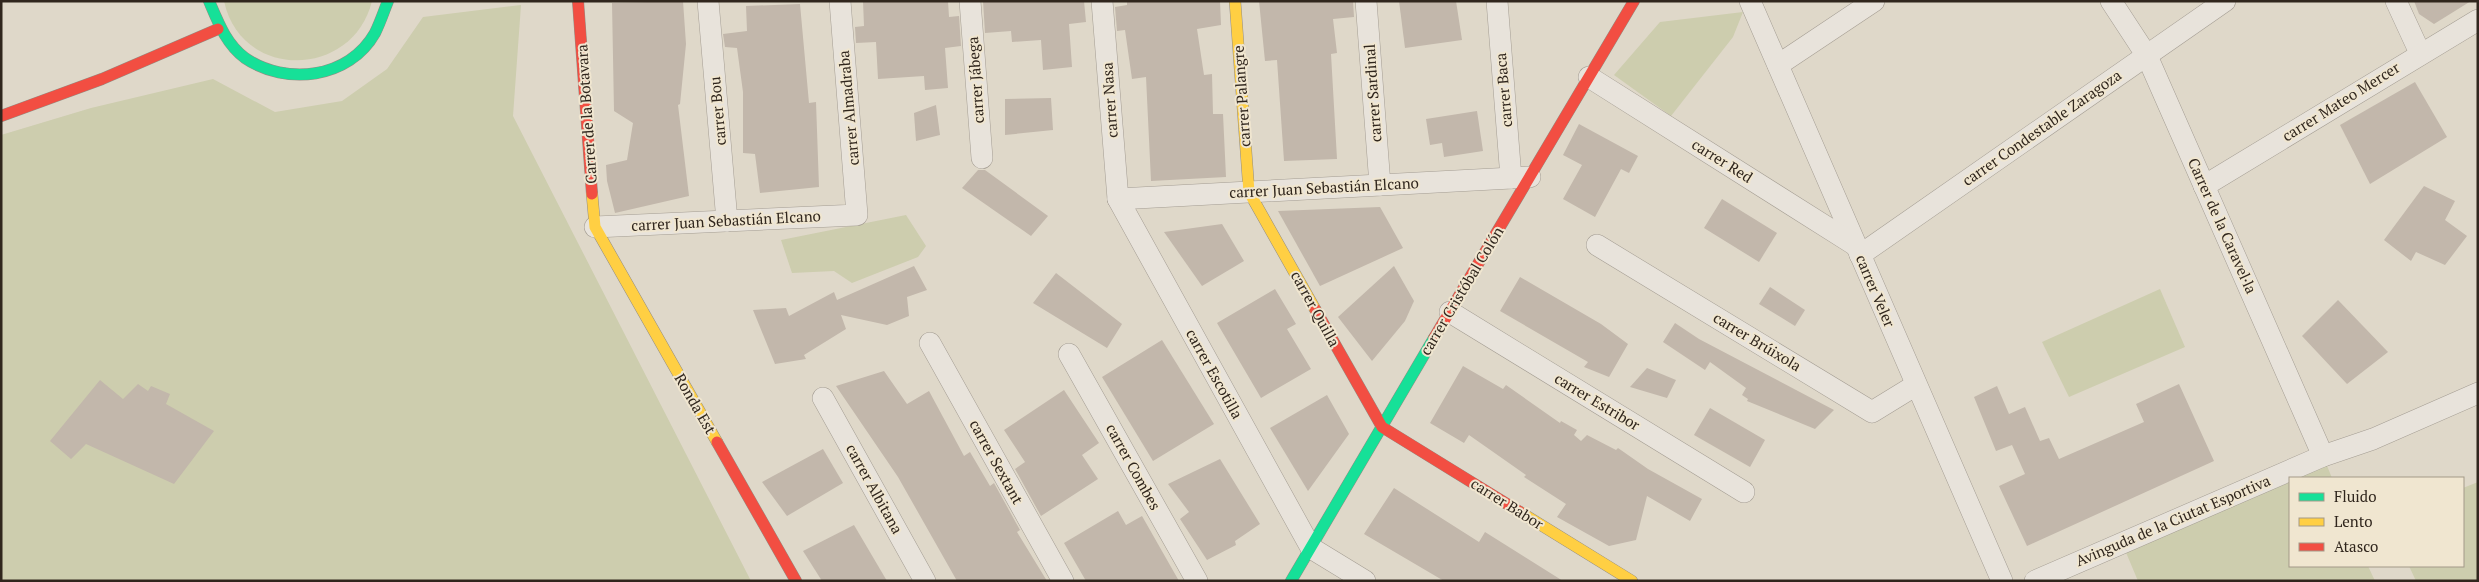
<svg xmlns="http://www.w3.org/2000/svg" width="2479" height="582" viewBox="0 0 2479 582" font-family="'PT Serif',serif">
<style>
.green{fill:#cdcdae}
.building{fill:#c2b7ab}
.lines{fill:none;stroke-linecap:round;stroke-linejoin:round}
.street-casing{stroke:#a49d93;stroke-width:22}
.fast-casing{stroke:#938d83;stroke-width:12}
.slow-casing{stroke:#938d83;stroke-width:12}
.jam-casing{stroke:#938d83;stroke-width:12}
.street{stroke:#e8e3db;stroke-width:21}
.fast{stroke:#16e098;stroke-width:11}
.slow{stroke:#ffcf43;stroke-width:11}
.jam{stroke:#f24e42;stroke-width:11}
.labels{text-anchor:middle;stroke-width:4;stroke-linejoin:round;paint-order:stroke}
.street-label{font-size:15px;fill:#30261d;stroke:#f0e6d0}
</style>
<rect width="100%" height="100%" fill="#dfd8c9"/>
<g class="green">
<path d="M 224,1 L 372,1 C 353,79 241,81 224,1 Z"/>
<polygon points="521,5 513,116 751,581 1,581 1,135 91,108 213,79 275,112 342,101 387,69 423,17"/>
<polygon points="1743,12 1733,37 1671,116 1614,75 1660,22"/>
<polygon points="906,215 926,246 918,257 852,283 834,271 792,273 781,240"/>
<polygon points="2160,289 2185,347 2069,397 2042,342"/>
<polygon points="2323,456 2332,478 2290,478 2290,566 2368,566 2375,581 2138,581 2122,543"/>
<polygon points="2478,482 2478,581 2416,581 2409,566 2463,566 2463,488"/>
</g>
<g class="building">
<polygon points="683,1 686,44 680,104 678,105 689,196 615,213 607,181 606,165 627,160 633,123 614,111 612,3"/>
<polygon points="863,1 948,1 949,17 959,16 961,46 945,48 948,88 925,90 924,76 878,79 876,42 856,43 855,27 864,26"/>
<polygon points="983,1 1084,1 1086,22 1069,24 1072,67 1043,70 1041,40 1012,42 1011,31 985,33"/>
<polygon points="1127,1 1220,1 1221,25 1197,29 1204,75 1212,74 1213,114 1223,114 1226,177 1151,181 1146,77 1132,79 1125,30 1117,31 1115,7 1127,5"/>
<polygon points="1259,1 1353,1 1354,17 1333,19 1337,53 1331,54 1337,159 1284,161 1277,60 1265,61"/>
<polygon points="1399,1 1456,1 1462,40 1405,48"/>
<polygon points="2414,1 2471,1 2434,24 2419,14"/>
<polygon points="800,4 809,103 816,102 819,187 760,193 755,154 743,153 743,92 737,48 725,47 723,34 747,31 746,6"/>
<polygon points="2415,82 2447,137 2370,184 2340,125"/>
<polygon points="1051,98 1053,130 1005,135 1005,99"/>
<polygon points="936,105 940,135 916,141 914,113"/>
<polygon points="1477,111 1483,151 1444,157 1442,143 1430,145 1426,119"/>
<polygon points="1579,124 1638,156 1629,173 1621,169 1595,217 1563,199 1582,165 1563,155"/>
<polygon points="978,170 985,170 1048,216 1031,236 962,188"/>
<polygon points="2424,186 2455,201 2445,220 2467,236 2445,265 2416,252 2411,261 2384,240"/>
<polygon points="1722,199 1777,233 1759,262 1704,228"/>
<polygon points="1380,207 1403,248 1320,286 1278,211"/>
<polygon points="1222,224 1244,261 1202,286 1164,232"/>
<polygon points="914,266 927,290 907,297 909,316 887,325 841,315 846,329 804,355 806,359 775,364 753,310 786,308 789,316 834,292 837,300"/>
<polygon points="1394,266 1414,301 1405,321 1372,361 1338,317"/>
<polygon points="1056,273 1122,324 1107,348 1033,303"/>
<polygon points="1520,277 1601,324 1628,344 1609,377 1584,367 1588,362 1500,311"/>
<polygon points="1770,287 1805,310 1795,326 1759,304"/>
<polygon points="1275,289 1296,324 1287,329 1311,369 1261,398 1217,323"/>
<polygon points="2338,300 2388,352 2347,384 2302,336"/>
<polygon points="1675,323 1699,339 1834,410 1815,429 1747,401 1748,399 1742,395 1746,388 1710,362 1705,370 1663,342"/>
<polygon points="1162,340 1214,424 1153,461 1102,377"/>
<polygon points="1463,366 1503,389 1506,385 1560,423 1561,421 1577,430 1574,435 1581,441 1587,435 1616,450 1618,448 1648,469 1702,499 1690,521 1647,496 1636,540 1609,546 1557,517 1566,504 1524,477 1526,475 1469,435 1464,443 1430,423"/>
<polygon points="1647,368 1676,380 1667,398 1630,387"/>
<polygon points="884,371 907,404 929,391 964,456 970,452 990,486 994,483 1020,530 1017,532 1047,581 957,581 898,477 836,386"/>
<polygon points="100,380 123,399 138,384 148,391 151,386 170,394 166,404 214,431 174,484 86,444 71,459 50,441"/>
<polygon points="2179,384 2214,461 2027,546 1999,486 2025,474 2012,445 1996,451 1974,397 1997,386 2009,414 2025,407 2040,441 2049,438 2059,459 2144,422 2136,404"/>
<polygon points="1064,390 1099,443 1082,455 1098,479 1041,516 1015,469 1025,462 1004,430"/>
<polygon points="1327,395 1349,434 1308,491 1270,428"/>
<polygon points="1710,408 1765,440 1750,467 1694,435"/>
<polygon points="823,449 843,483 787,516 762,482"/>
<polygon points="1220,459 1260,524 1235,541 1236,545 1207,560 1180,519 1189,512 1168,484"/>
<polygon points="1394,488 1479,542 1485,532 1563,581 1444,581 1364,534"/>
<polygon points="1118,511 1126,525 1142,516 1179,581 1086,581 1064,543"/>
<polygon points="854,525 887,581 822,581 803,551"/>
</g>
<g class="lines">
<g class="street-casing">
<g id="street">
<polyline points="708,1 727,221"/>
<polyline points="970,1 982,158"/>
<polyline points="1102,1 1118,199 1311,548 1365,581"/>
<polyline points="1366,1 1380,185"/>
<polyline points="1497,1 1511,178"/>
<polyline points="1750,1 2002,581"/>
<polyline points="2111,1 2147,56 2323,456"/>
<polyline points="2396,1 2420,53"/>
<polyline points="1778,65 1874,1"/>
<polyline points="1589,77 1855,245"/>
<polyline points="2204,186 2478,20"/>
<polyline points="1118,199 1530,177"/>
<polyline points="595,227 857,215 840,1"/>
<polyline points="1597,245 1872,412 1916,385"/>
<polyline points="1860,255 2225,1"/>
<polyline points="1450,312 1744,492"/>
<polyline points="930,343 1063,581"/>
<polyline points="1069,354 1197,581"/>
<polyline points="823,398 925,581"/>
<polyline points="2035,581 2323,456 2373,439 2478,393"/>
</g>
</g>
<g class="fast-casing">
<g id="fast">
<path d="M 209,1 C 218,22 226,44 245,58 C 286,86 349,79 375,33 C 380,23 384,11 388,1"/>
<polyline points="1291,581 1434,338"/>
</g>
</g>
<g class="slow-casing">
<g id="slow">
<polyline points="1235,1 1249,192 1315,309"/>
<polyline points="592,194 595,227 717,442"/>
<polyline points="1520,512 1632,581"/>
</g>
</g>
<g class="jam-casing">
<g id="jam">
<polyline points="578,1 592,194"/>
<polyline points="1,116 102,79 218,29"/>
<polyline points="1315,309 1382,427 1520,512"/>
<polyline points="1434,338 1634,1"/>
<polyline points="717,442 796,581"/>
</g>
</g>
<use href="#street" class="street"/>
<use href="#fast" class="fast"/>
<use href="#slow" class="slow"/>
<use href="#jam" class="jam"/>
</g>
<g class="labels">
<g class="street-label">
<text transform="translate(976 80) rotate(-94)" y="5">carrer Jábega</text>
<text transform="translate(1504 90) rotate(-95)" y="5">carrer Baca</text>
<text transform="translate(1373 93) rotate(-94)" y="5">carrer Sardinal</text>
<text transform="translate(1242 96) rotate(-94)" y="5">carrer Palangre</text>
<text transform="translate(1110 100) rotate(-94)" y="5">carrer Nasa</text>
<text transform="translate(2341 102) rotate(-32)" y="5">carrer Mateo Mercer</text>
<text transform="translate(849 108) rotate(-95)" y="5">carrer Almadraba</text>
<text transform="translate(718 111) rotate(-95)" y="5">carrer Bou</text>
<text transform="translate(587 114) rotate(-94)" y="5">Carrer de la Botavara</text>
<text transform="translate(2042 128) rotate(-35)" y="5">carrer Condestable Zaragoza</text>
<text transform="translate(1722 161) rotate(32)" y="5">carrer Red</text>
<text transform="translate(1324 188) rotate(-3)" y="5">carrer Juan Sebastián Elcano</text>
<text transform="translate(726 221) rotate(-3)" y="5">carrer Juan Sebastián Elcano</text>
<text transform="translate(2222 226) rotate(66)" y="5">Carrer de la Caravel·la</text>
<text transform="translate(1462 291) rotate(-59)" y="5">carrer Cristóbal Colón</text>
<text transform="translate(1875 291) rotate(67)" y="5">carrer Veler</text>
<text transform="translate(1315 309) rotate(61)" y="5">carrer Quilla</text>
<text transform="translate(1757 342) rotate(31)" y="5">carrer Brúixola</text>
<text transform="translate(1214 374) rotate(61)" y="5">carrer Escotilla</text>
<text transform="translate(1597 402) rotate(31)" y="5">carrer Estribor</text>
<text transform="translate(695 404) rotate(60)" y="5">Ronda Est</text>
<text transform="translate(996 462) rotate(61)" y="5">carrer Sextant</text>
<text transform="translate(1133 467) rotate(61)" y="5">carrer Combes</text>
<text transform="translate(874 489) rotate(61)" y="5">carrer Albitana</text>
<text transform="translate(1507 504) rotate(32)" y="5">carrer Babor</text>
<text transform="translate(2173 521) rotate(-23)" y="5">Avinguda de la Ciutat Esportiva</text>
</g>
</g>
<rect width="2479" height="582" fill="none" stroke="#30261d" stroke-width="5"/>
<rect x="2289" y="477" width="175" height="90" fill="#f0e6d0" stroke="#a39988"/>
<rect x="2299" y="493" width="25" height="8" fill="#16e098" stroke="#a39988"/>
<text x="2334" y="502" font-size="15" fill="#30261d">Fluido</text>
<rect x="2299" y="518" width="25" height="8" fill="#ffcf43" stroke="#a39988"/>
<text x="2334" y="527" font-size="15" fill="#30261d">Lento</text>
<rect x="2299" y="543" width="25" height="8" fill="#f24e42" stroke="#a39988"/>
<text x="2334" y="552" font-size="15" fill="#30261d">Atasco</text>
</svg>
